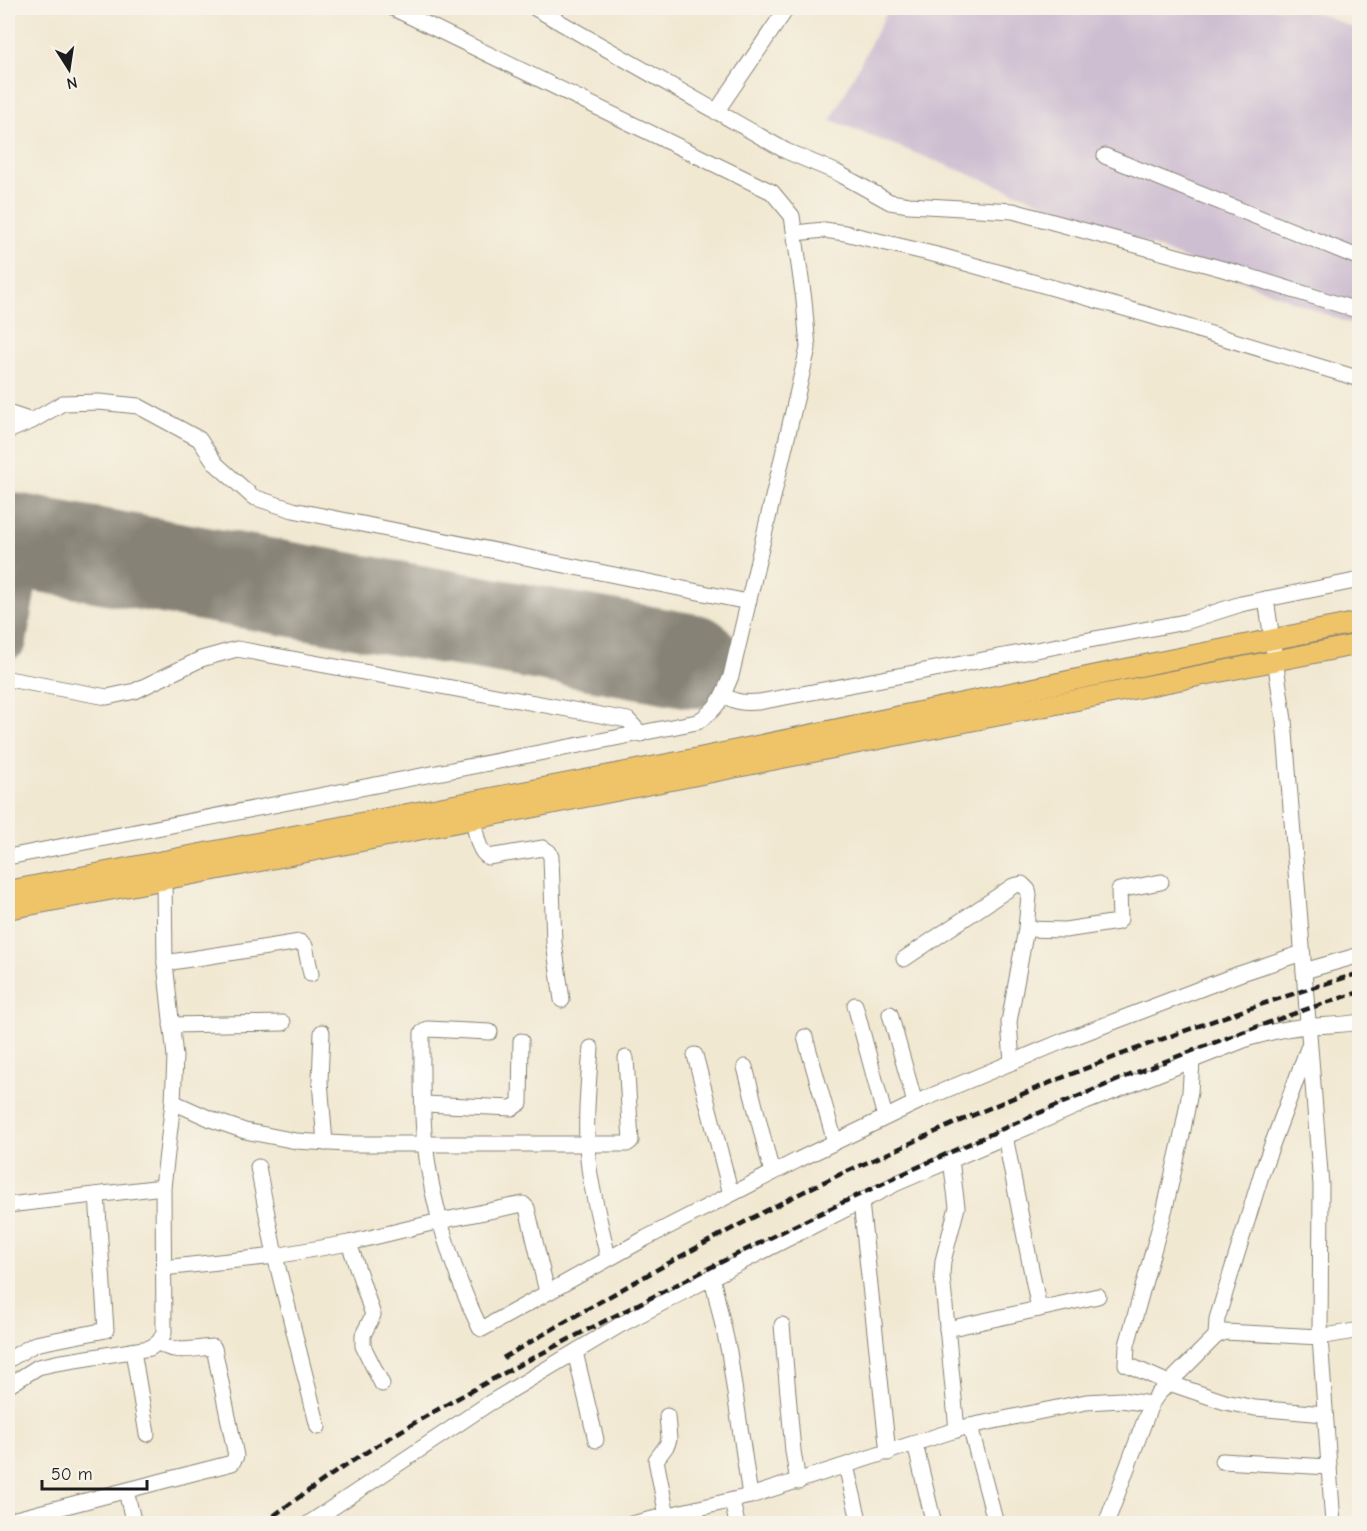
<svg xmlns="http://www.w3.org/2000/svg" width="1367" height="1531" viewBox="0 0 1367 1531" font-family="'Comic Neue',sans-serif">
<style>
.industrial{fill:#cebed1}
.lines{fill:none;stroke-linecap:round;stroke-linejoin:round}
.taxiway{stroke:#868276;stroke-width:38}
.runway{stroke:#868276;stroke-width:94}
.minor-casing{stroke:#868276;stroke-width:17}
.major-casing{stroke:#868276;stroke-width:22}
.minor{stroke:#fff;stroke-width:15}
.major{stroke:#efc469;stroke-width:20}
.rail{stroke:#1c1c1c;stroke-width:4.5;stroke-dasharray:9 4.5;stroke-linecap:butt}
</style>
<rect width="100%" height="100%" fill="#f7f3e8"/>
<filter id="ink" filterUnits="userSpaceOnUse"><feTurbulence type="fractalNoise" baseFrequency=".0167" numOctaves="2"/><feDisplacementMap in="SourceGraphic" scale="12" xChannelSelector="R" yChannelSelector="G"/><feConvolveMatrix kernelMatrix="1 2 1 2 8 2 1 2 1" color-interpolation-filters="sRGB"/></filter>
<filter id="wash" filterUnits="userSpaceOnUse"><feTurbulence type="fractalNoise" baseFrequency=".008" numOctaves="4" result="noise"/><feDisplacementMap in="SourceGraphic" scale="24" xChannelSelector="R" yChannelSelector="G"/><feGaussianBlur stdDeviation="1.35" result="paint"/><feColorMatrix in="noise" values="0 0 0 0 0 0 0 0 0 0 0 0 0 0 0 0 0 1.4 0 .05"/><feComposite in="paint" operator="in"/></filter>
<g filter="url(#wash)">
<rect width="100%" height="100%" fill="#f1e8d1"/>
<polygon class="industrial" points="889,8 1306,8 1359,30 1359,327 831,120"/>
<g class="lines">
<polyline class="taxiway" points="8,641 24,543"/>
<polyline class="runway" points="8,539 693,661"/>
</g>
</g>
<g filter="url(#ink)">
<g class="lines">
<g class="minor-casing">
<g id="minor">
<polyline points="535,8 786,151 836,172 890,202 909,205 1013,211 1241,274 1360,311"/>
<polyline points="716,112 787,8"/>
<polyline points="1105,156 1360,258"/>
<polyline points="795,233 824,230 845,233 941,256 1145,314 1360,379"/>
<polyline points="8,413 32,421"/>
<polyline points="8,431 32,421 63,403 99,402 138,406 199,439 216,464 253,497 293,510 748,602"/>
<polyline points="1266,599 1284,720 1321,1185 1320,1337 1333,1524"/>
<polyline points="8,679 107,697 135,691 201,659 237,649 628,720 641,734"/>
<path d="M 724,695 C 735,703 745,703 759,702 L 1185,622 L 1241,604 L 1360,580"/>
<path d="M 473,819 C 476,831 477,850 488,857 L 543,848 L 549,852 L 551,857 L 554,943 L 562,1000"/>
<path d="M 8,857 L 697,722 C 718,709 722,698 731,676 L 808,348 L 804,300 L 792,216 L 772,192 L 393,8"/>
<polyline points="1026,929 1065,930 1118,922 1120,919 1119,890 1161,882"/>
<polyline points="904,959 1013,886 1022,884 1028,890 1029,895 1026,929 1009,1022 1012,1062"/>
<polyline points="165,963 300,942 305,946 311,974"/>
<polyline points="1304,971 1360,955"/>
<polyline points="855,1005 885,1117"/>
<polyline points="890,1014 915,1103"/>
<polyline points="171,1025 283,1023"/>
<polyline points="322,1032 320,1081 325,1143"/>
<path d="M 490,1032 L 428,1029 L 422,1033 C 422,1070 421,1107 425,1144 C 432,1206 453,1272 480,1328 L 482,1329 L 646,1238 L 798,1160 L 924,1099 L 1063,1041 L 1239,974 L 1302,953"/>
<polyline points="805,1037 835,1142"/>
<path d="M 591,1048 C 588,1088 584,1128 589,1168 C 593,1198 602,1229 608,1258"/>
<polyline points="695,1055 731,1194"/>
<polyline points="1192,1061 1190,1092 1182,1135 1165,1208 1127,1345 1126,1364 1169,1383 1225,1402 1255,1408 1325,1414"/>
<polyline points="745,1067 772,1173"/>
<polyline points="173,1102 213,1120 245,1131 296,1141 347,1144 627,1144 631,1141 626,1058"/>
<polyline points="424,1104 512,1108 520,1103 521,1041"/>
<polyline points="1005,1136 1039,1309"/>
<polyline points="951,1160 957,1207 943,1261 942,1275 957,1430"/>
<polyline points="258,1167 275,1256 318,1427"/>
<polyline points="861,1202 888,1453"/>
<polyline points="8,1205 163,1187"/>
<polyline points="349,1243 373,1315 363,1335 363,1346 382,1384"/>
<polyline points="163,1268 275,1256 349,1243 440,1221 523,1204 527,1208 547,1292"/>
<polyline points="712,1277 729,1352 750,1496"/>
<polyline points="782,1325 793,1451 798,1482"/>
<polyline points="947,1329 1098,1296"/>
<polyline points="1216,1336 1217,1319 1263,1169 1308,1048"/>
<polyline points="133,1351 147,1434"/>
<polyline points="575,1352 596,1440"/>
<polyline points="8,1360 35,1344 106,1330 97,1195"/>
<polyline points="8,1386 38,1367 56,1363 150,1348 159,1342 164,1333 163,1187 173,1102 175,1057 165,963 164,879 167,869"/>
<polyline points="667,1416 669,1439 667,1445 656,1460 667,1516"/>
<polyline points="970,1426 996,1524"/>
<polyline points="915,1444 934,1524"/>
<polyline points="1222,1461 1329,1467"/>
<polyline points="846,1466 860,1524"/>
<polyline points="126,1491 134,1524"/>
<polyline points="732,1501 737,1524"/>
<path d="M 8,1521 L 232,1463 L 236,1456 L 214,1348 L 212,1347 C 196,1348 172,1355 159,1342"/>
<path d="M 308,1524 L 488,1404 L 620,1325 L 712,1277 L 897,1183 L 1086,1102 L 1249,1038 C 1270,1032 1290,1027 1311,1026 C 1328,1025 1343,1025 1360,1022"/>
<polyline points="631,1524 750,1496 965,1427 1086,1402 1121,1400 1151,1404"/>
<polyline points="1106,1524 1151,1404 1158,1394 1216,1336 1224,1332 1320,1337 1360,1330"/>
</g>
</g>
<g class="major-casing">
<g id="major">
<polyline points="8,891 704,757 1164,661 1360,622"/>
<polyline points="8,909 230,867 1360,644"/>
</g>
</g>
<use href="#minor" class="minor"/>
<use href="#major" class="major"/>
<g class="rail">
<path d="M 503,1358 C 599,1302 694,1247 793,1197 C 826,1180 861,1165 896,1150 C 1046,1080 1201,1021 1360,973"/>
<path d="M 263,1524 C 386,1429 528,1360 666,1290 C 839,1202 1015,1118 1197,1049 C 1251,1029 1304,1009 1360,992"/>
</g>
</g>
</g>
<rect width="1367" height="1531" fill="none" stroke="#f7f3e8" stroke-width="30"/>
<g transform="translate(69 69) rotate(168)" stroke="#f7f3e8" stroke-width="4.5" paint-order="stroke">
<path d="M0-4.5L10 22L0 15L-10 22Z" fill="#1c1c1c"/>
<text y="-9" font-size="16" font-weight="bold" text-anchor="middle" fill="#1c1c1c">N</text>
</g>
<path d="M42 1480v9h105v-9" fill="none" stroke="#1c1c1c" stroke-width="3"/>
<text x="51" y="1480" font-size="18" fill="#1c1c1c" stroke="#f7f3e8" stroke-width="4.5" paint-order="stroke">50 m</text>
</svg>
